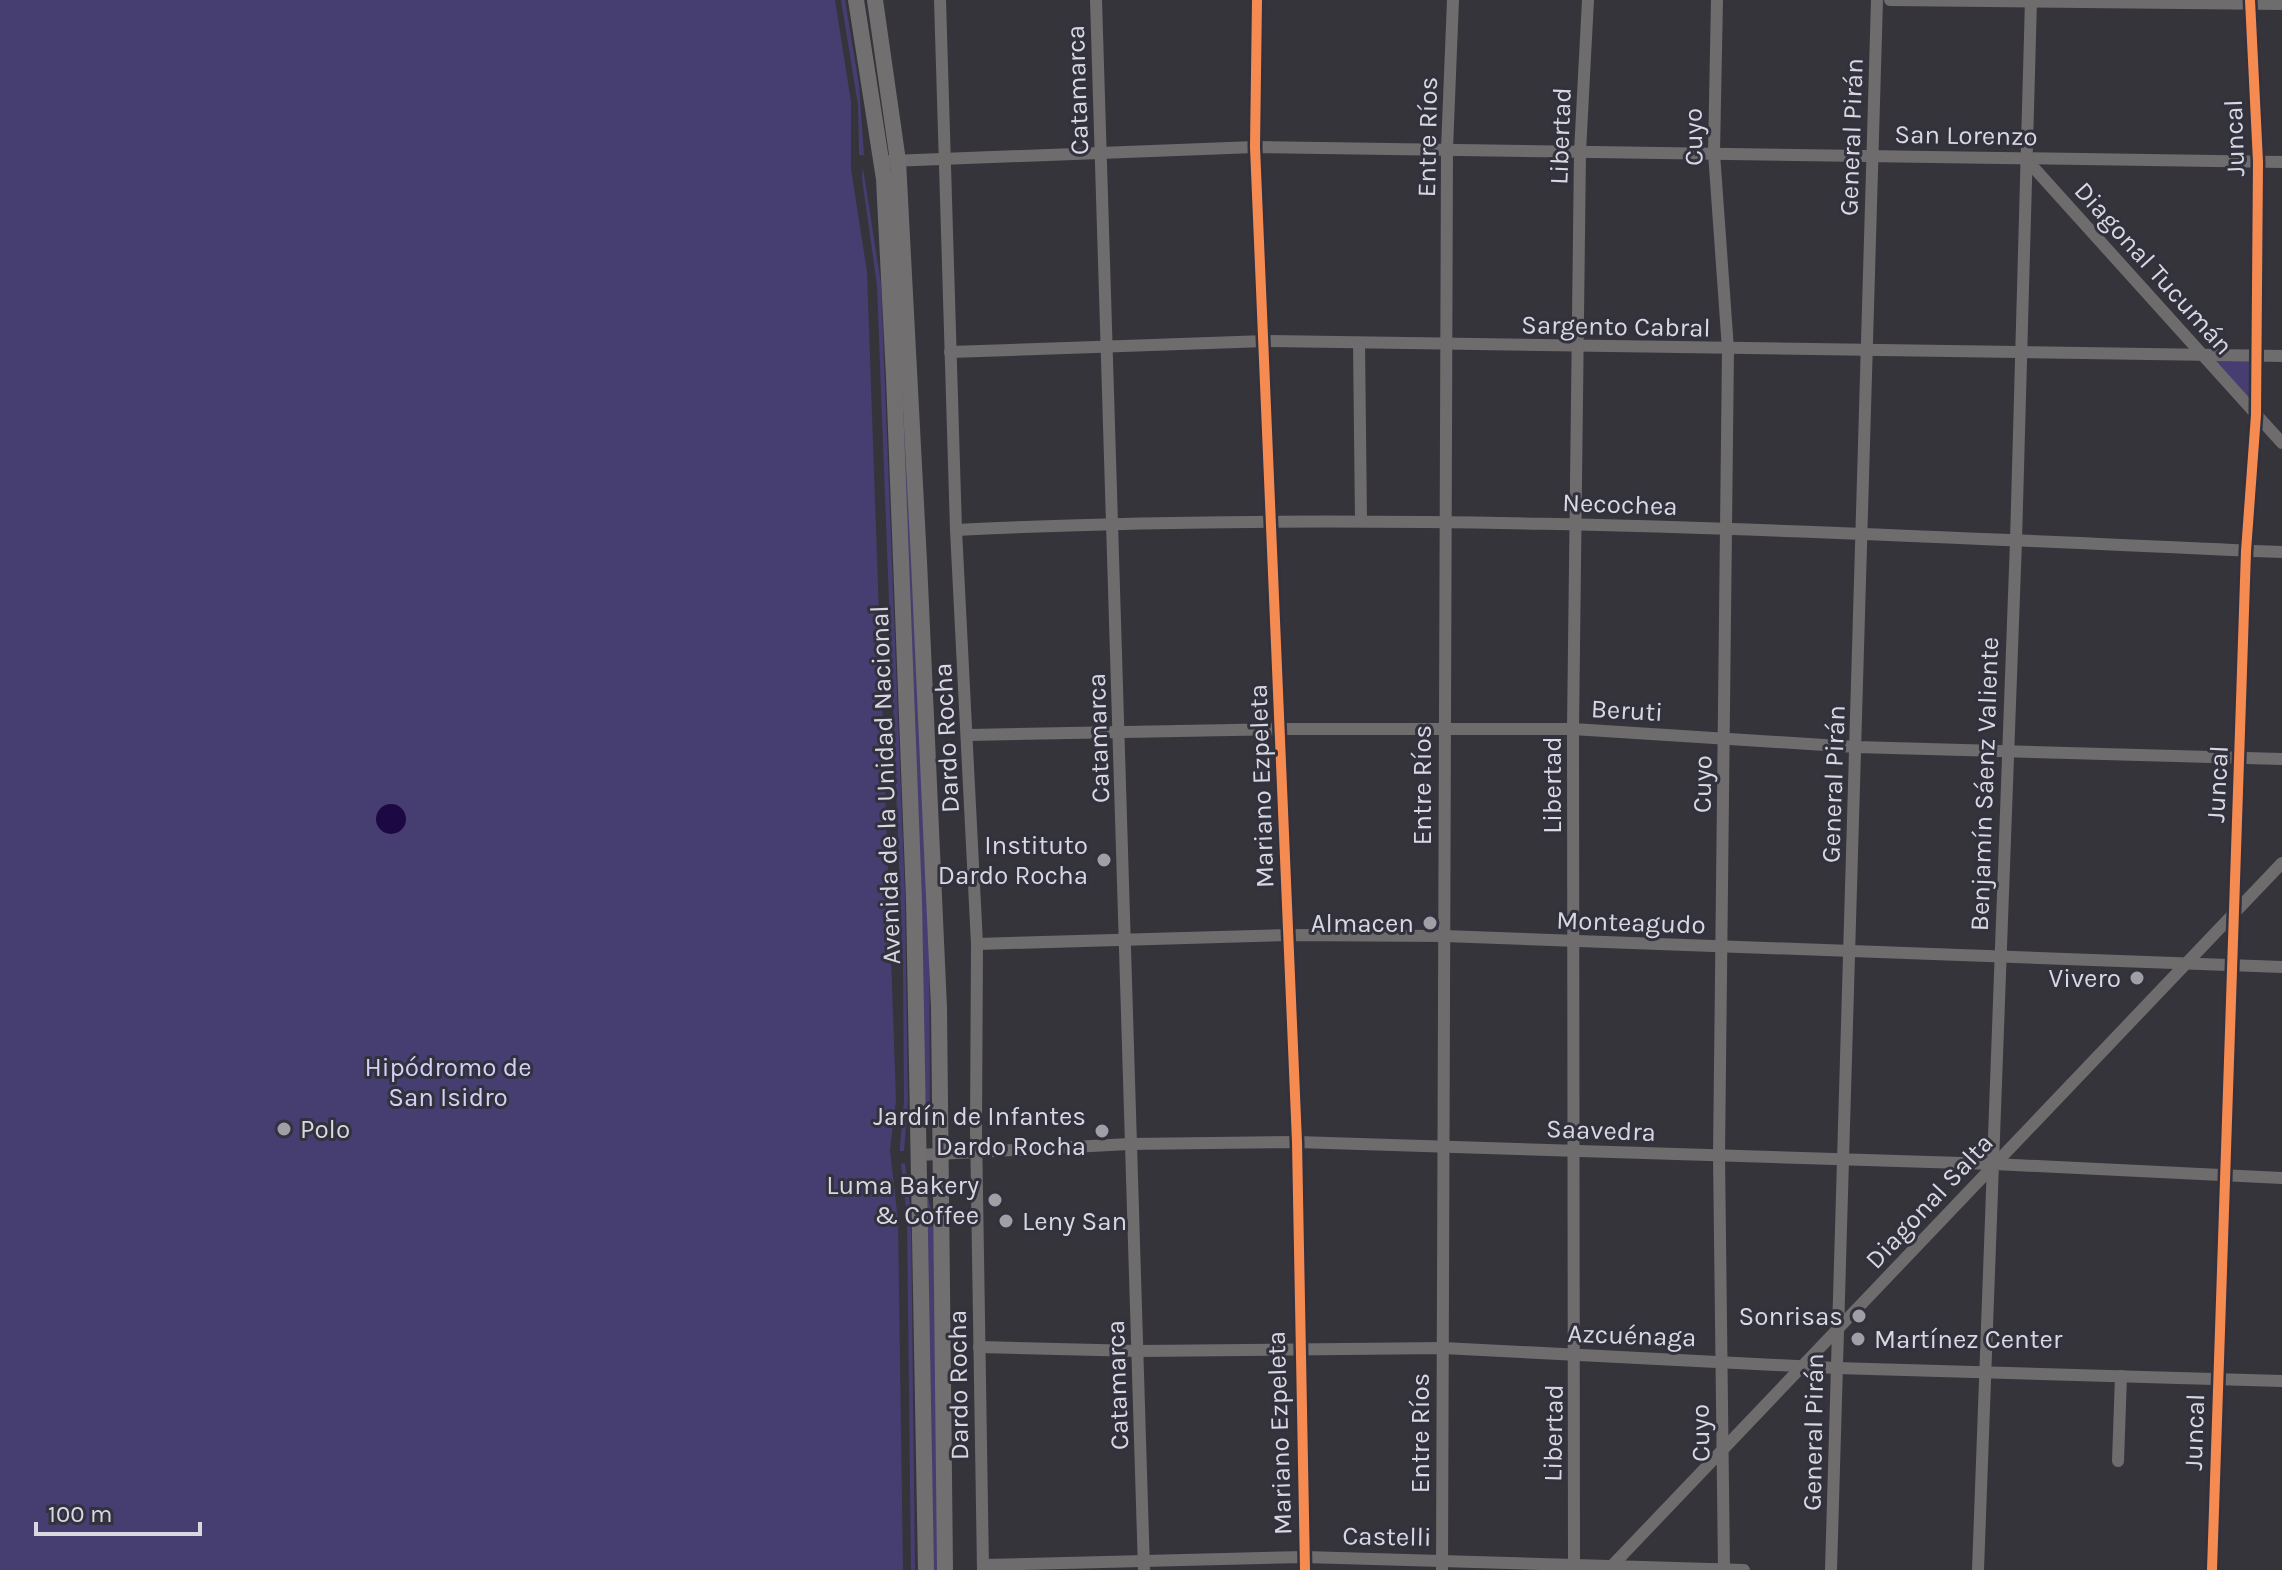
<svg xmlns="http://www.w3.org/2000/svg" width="2282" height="1570" viewBox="0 0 2282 1570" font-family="Karla,sans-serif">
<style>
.green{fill:#463e71}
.water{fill:#1c0842}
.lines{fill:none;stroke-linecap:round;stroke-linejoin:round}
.minor{stroke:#6e6c6c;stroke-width:12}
.secondary{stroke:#716f6f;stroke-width:16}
.cycleway-casing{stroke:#32313e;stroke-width:15}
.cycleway{stroke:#f68b52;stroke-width:10}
.poi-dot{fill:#a09fa6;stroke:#32313e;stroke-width:3}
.labels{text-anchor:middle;stroke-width:6;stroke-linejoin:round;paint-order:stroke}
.street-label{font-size:26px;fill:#d9d8e0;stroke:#32313e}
.poi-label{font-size:26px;fill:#d9d8e0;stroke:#32313e;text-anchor:end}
.park-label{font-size:26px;fill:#d3d0f8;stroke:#32313e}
</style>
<rect width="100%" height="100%" fill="#35343b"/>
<g class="green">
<polygon points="0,0 835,0 851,102 851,169 867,272 896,1100 890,1150 898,1221 903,1570 0,1570"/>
<polygon points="841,0 845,0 859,85 864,155 859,155 858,105"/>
<polygon points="863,168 881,284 905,895 908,1101 904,1151 900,1151 900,1146 904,1100 903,970 877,285 862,178"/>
<polygon points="892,185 929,902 930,1132 925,1094"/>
<polygon points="2256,355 2256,415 2204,357"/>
<polygon points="905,1163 911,1216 915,1570 911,1570 907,1215 901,1164"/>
<polygon points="926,1189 934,1222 939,1570 930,1570"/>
</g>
<circle class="water" cx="391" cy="819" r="15"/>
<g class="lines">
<g class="minor">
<polyline points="940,0 956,530 977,944 976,1129 983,1570"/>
<polyline points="1096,0 1144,1570"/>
<polyline points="1257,0 1255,147 1297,1142 1305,1570"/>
<polyline points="1717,0 1714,153 1728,349 1719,1155 1724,1570"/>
<polyline points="1890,0 2282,4"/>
<polyline points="2025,158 2282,443"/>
<polyline points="890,161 1255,147 2282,162"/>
<polyline points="1359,343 1361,520"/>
<polyline points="950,352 1266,341 2282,356"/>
<path d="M 956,530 C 1398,508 1840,533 2282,552"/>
<polyline points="969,735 1282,729 1573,729 1856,747 2282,759"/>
<polyline points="977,944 1289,935 1444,936 2282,967"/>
<polyline points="919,1155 1129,1144 1297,1142 1994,1164 2282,1178"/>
<polyline points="979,1347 1139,1351 1443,1348 1836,1368 2282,1381"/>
<polyline points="2118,1461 2121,1376"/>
<polyline points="983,1565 1305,1557 1744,1570"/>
<polyline points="1442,1570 1447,149 1453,0"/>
<polyline points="1574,1570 1573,729 1580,152 1588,0"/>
<polyline points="1608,1570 2282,863"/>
<polyline points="1831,1570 1877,0"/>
<polyline points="1978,1570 2016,541 2031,0"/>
<polyline points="2212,1570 2246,551 2256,415 2258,162 2250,0"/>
</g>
<g class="secondary">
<polyline points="856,0 884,179 894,377 914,900 926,1570"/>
<polyline points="875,0 898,161 919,561 939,1008 945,1570"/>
</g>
<g class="cycleway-casing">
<g id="cycleway">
<polyline points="1257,0 1255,147 1297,1142 1305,1570"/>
<polyline points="2212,1570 2246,551 2256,415 2258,162 2250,0"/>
</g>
</g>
<use href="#cycleway" class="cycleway"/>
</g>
<g class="poi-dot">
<circle cx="1104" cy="860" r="8"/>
<circle cx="1430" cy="923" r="8"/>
<circle cx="2137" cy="978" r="8"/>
<circle cx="284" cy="1129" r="8"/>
<circle cx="1102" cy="1131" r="8"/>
<circle cx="995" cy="1200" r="8"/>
<circle cx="1006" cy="1221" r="8"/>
<circle cx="1859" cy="1316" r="8"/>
<circle cx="1858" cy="1339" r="8"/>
</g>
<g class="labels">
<g class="street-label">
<text transform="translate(1077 90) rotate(-92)" y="9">Catamarca</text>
<text transform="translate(1966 135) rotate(1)" y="9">San Lorenzo</text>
<text transform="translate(1560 136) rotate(-88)" y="9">Libertad</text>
<text transform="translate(1427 137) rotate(-89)" y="9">Entre Ríos</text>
<text transform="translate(1693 137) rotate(-91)" y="9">Cuyo</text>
<text transform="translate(1851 137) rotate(-88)" y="9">General Pirán</text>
<text transform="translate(2234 138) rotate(-92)" y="9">Juncal</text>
<text transform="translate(2154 268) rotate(48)" y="9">Diagonal Tucumán</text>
<text transform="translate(1616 326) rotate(1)" y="9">Sargento Cabral</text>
<text transform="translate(1620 504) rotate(2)" y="9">Necochea</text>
<text transform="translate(1627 710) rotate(3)" y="9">Beruti</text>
<text transform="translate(946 738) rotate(-93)" y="9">Dardo Rocha</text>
<text transform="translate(1098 738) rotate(-92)" y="9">Catamarca</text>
<text transform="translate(1702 784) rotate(-89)" y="9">Cuyo</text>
<text transform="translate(1833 784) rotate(-88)" y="9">General Pirán</text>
<text transform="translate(1984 784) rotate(-88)" y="9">Benjamín Sáenz Valiente</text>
<text transform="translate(2217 784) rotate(-87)" y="9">Juncal</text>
<text transform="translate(885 785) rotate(-92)" y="9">Avenida de la Unidad Nacional</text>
<text transform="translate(1422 785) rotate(-90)" y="9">Entre Ríos</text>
<text transform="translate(1552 785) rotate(-90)" y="9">Libertad</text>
<text transform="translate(1261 786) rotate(-92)" y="9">Mariano Ezpeleta</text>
<text transform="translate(1631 922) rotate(2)" y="9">Monteagudo</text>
<text transform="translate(1601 1130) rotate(2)" y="9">Saavedra</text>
<text transform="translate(1929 1201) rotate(-47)" y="9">Diagonal Salta</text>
<text transform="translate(1632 1335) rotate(2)" y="9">Azcuénaga</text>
<text transform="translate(958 1385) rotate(-91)" y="9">Dardo Rocha</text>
<text transform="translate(1117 1385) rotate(-92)" y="9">Catamarca</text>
<text transform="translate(1813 1432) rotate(-89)" y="9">General Pirán</text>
<text transform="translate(2194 1432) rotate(-88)" y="9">Juncal</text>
<text transform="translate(1279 1433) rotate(-92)" y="9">Mariano Ezpeleta</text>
<text transform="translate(1420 1433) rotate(-90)" y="9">Entre Ríos</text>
<text transform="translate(1553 1433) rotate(-89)" y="9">Libertad</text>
<text transform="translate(1700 1433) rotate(-91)" y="9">Cuyo</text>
<text transform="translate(1387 1536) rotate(1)" y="9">Castelli</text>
</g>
<g class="poi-label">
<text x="1088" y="854">Instituto<tspan x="1088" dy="30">Dardo Rocha</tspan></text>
<text x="1414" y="932">Almacen</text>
<text x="2121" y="987">Vivero</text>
<text x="1086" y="1125">Jardín de Infantes<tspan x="1086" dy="30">Dardo Rocha</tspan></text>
<text x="300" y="1138" text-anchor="start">Polo</text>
<text x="979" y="1194">Luma Bakery<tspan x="979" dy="30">&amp; Coffee</tspan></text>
<text x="1022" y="1230" text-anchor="start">Leny San</text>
<text x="1843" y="1325">Sonrisas</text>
<text x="1874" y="1348" text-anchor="start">Martínez Center</text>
</g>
<g class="park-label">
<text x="448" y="1076">Hipódromo de<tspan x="448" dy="30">San Isidro</tspan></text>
</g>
</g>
<path d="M36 1522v12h164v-12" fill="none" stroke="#d9d8e0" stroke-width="4"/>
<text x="48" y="1522" font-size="24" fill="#d9d8e0" stroke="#32313e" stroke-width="6" paint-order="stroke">100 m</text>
</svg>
